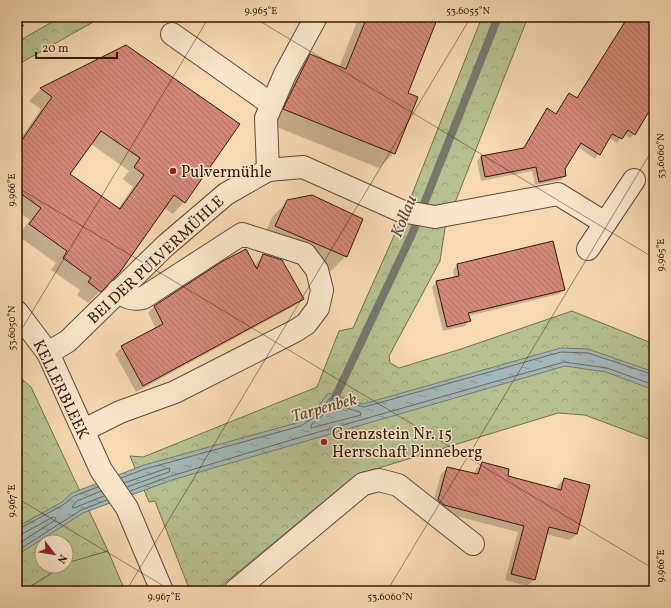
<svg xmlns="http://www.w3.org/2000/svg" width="671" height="608" viewBox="0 0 671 608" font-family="Vollkorn,serif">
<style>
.forest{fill:url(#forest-crowns);stroke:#766d4a}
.garden{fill:#b6c090;stroke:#766d4a}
.water{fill:url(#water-ripples);stroke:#76786f}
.shadow{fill:#0003;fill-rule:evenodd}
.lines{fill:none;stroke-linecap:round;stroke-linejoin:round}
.shore{stroke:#6c685d;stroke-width:1}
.stream{stroke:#76786f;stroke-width:8}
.building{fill:url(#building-back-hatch);stroke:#351a03;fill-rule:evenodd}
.minor-casing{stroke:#654a2e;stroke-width:24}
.minor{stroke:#f8e6cc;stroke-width:22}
.rail{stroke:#351a03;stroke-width:3;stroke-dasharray:7 7;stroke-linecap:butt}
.ticks{fill:none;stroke:#351a03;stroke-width:1;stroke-opacity:0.45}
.poi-dot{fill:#8f2418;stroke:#f8e6cc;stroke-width:1.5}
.labels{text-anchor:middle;stroke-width:3;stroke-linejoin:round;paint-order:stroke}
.poi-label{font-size:16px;fill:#351a03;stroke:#f8e6cc;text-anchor:start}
.street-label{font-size:16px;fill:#351a03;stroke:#f8e6cc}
.water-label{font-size:17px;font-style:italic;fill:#564939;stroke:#f8e6cc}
.neatline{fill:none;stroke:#351a03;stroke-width:1.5}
.ticks-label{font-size:10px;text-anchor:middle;fill:#351a03}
</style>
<defs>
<pattern id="forest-crowns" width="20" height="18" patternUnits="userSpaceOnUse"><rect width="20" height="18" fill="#b6c090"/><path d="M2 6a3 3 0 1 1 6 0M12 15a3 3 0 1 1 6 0" fill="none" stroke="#9da47b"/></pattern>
<pattern id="water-ripples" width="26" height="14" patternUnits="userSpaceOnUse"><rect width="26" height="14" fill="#a2b7b7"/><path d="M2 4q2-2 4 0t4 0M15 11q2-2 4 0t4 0" fill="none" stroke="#859493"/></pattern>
<pattern id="building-back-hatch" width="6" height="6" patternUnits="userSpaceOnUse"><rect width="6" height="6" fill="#d48878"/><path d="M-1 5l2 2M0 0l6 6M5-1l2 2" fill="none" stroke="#ad6e60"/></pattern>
</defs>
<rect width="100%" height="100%" fill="#f5d9b1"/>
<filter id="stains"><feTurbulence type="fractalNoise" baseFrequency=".005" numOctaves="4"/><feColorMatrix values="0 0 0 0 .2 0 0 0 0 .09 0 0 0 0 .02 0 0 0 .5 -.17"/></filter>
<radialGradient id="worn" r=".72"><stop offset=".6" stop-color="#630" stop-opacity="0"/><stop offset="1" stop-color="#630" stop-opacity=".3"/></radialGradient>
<g class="forest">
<polygon points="61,17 102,17 17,65 17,42"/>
<polygon points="482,17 528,17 445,228 440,261 389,356 390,363 399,368 461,349 572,311 654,344 654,441 585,415 558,413 356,475 215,591 190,591 155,501 149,502 130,456 143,457 317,387 339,331 353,328 409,202"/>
<polygon points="17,375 31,387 108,551 66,564 66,542 42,542 42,566 63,566 23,591 17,591"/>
</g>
<polygon class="garden" points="108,551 125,591 23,591 70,562"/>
<polygon class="water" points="561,348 588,349 654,372 654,390 606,372 565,366 172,480 83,513 17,555 17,527 62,502 72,493 144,465 300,422 314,412 328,393 363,404"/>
<g class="shadow">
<polygon points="359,17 437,17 406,94 394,153 379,168 269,124 295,70 310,55 339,67"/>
<polygon points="619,17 654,17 654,105 634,134 630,138 624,134 617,143 609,138 595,159 578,147 564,168 565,176 561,180 535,185 532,171 481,181 477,161 481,157 522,149 547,110 555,115 569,95 576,99 625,21"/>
<path d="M 126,46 L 184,202 L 173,214 L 164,208 L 119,272 L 88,303 L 77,295 L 80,290 L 51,270 L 56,263 L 18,236 L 30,220 L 17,211 L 17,144 L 41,109 L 29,101 L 41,89 ZM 91,144 L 129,171 L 123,179 L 133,187 L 118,209 L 69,175 Z"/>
<polygon points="288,201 346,256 331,271 261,241 273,216"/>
<polygon points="263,255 302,299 296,305 136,392 115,354 122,347 156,329 148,313 154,307 224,262 254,267"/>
<polygon points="457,265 564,289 559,294 468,316 469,321 465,326 443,331 432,287 437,282 454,278 453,270"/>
<polygon points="482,463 506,476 556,490 558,485 564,479 577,534 570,540 546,534 534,580 527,586 505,580 518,532 437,511 432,507 441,474 447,468 474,474 476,469"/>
</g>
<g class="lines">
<g class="shore">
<polygon points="332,404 360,412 361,415 311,428 311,425 320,418"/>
<polyline points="121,478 145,469 301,426 317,415 330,398 364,407 561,352 588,353 654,375"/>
<polyline points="124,483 168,468 170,469 169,472 127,487"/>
<polyline points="101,491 77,501 72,507 74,508 104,496"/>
<polyline points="130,491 171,476 308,435 564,362 607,368 654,385"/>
<polyline points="17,530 63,505 74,496 98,487"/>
<polyline points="17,535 22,534 53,517 56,518 55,520 17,545"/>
<polyline points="17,551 81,510 107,500"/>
</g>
<polyline class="stream" points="332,404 412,234 498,17"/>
</g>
<g class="building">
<polygon points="367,17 438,17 408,93 418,97 395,154 283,109 310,54 346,69"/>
<polygon points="628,17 654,17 654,103 635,135 628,130 622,139 612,134 600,155 581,143 565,169 566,176 539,182 536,167 485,177 481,156 524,148 547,108 556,114 569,93 577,98"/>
<path d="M 126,45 L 240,124 L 185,203 L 174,195 L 120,272 L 101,292 L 88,282 L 91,278 L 63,258 L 67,251 L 29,224 L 41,208 L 17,191 L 17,147 L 52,97 L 40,88 ZM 101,131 L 140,158 L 134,167 L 144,175 L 120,209 L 70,174 Z"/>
<polygon points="312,195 363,219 347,257 275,226 287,200"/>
<polygon points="553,241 565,290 468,313 471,321 447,327 436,281 459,276 457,264"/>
<polygon points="246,249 257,269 263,254 282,260 304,299 143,386 121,346 163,324 154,306 223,261"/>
<polygon points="482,462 509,469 508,476 561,490 564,478 590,485 577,534 549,527 535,580 511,574 524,526 444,505 438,500 447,467 478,474"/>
</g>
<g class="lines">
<g class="minor-casing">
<g id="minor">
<polyline points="172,34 271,104"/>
<polyline points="268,170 266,118 285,74 316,17"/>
<polyline points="588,249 634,180"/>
<polyline points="17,312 48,353 101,470 127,508 162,591"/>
<polyline points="48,353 68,341 165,246 226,194 268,170 303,167 401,211 435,217 558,194 605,223"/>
<path d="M 84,430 L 120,412 L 175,392 L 295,331 L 306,324 L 318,308 L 322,290 L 317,270 L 305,254 L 242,234 L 143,298 C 132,300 127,298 118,291"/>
<polyline points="235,591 363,484 379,480 398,485 473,544"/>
</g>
</g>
<use href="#minor" class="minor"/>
<polyline class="rail" points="17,28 37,17"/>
</g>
<path class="ticks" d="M 253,17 L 654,258M 17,187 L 654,569M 17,337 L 209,17M 17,498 L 172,591M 126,591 L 471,17M 387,591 L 654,147M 649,591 L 654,583"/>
<g class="poi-dot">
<circle cx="173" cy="171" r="4"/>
<circle cx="324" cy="442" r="4"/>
</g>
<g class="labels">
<g class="poi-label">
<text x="181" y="177">Pulvermühle</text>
<text x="332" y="439">Grenzstein Nr. 15<tspan x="332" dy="18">Herrschaft Pinneberg</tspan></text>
</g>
<g class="street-label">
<text transform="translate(155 259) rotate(-43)" y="6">BEI DER PULVERMÜHLE</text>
<text transform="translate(62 389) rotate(64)" y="6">KELLERBLEEK</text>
</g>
<g class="water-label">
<text transform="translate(403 216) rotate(-68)" y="6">Kollau</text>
<text transform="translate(324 407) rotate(-16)" y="6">Tarpenbek</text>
</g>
</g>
<rect width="671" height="608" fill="none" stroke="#f5d9b1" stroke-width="44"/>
<g transform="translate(54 554) rotate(121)"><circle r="19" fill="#f8e6cc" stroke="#aa947c"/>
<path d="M0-3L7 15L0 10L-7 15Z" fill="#8f2418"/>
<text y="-6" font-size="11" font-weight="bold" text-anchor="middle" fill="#351a03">N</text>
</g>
<path d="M36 52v6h81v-6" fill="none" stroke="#351a03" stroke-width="2"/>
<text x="42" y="52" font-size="12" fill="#351a03" stroke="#f8e6cc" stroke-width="3" paint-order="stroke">20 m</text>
<rect x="22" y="22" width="627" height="564" class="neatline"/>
<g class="ticks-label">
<text x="261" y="14">9.965°E</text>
<text x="468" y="14">53.6055°N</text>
<text transform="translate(660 156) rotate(-90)" y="4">53.6060°N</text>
<text transform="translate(11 190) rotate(-90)" y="4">9.966°E</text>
<text transform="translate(660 255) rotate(-90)" y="4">9.965°E</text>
<text transform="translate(11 328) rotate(-90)" y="4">53.6050°N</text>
<text transform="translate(11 501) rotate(-90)" y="4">9.967°E</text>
<text transform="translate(660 566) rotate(-90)" y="4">9.966°E</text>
<text x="164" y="600">9.967°E</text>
<text x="390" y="600">53.6060°N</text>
</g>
<rect width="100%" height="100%" filter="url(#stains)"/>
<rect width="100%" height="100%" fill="url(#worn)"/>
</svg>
